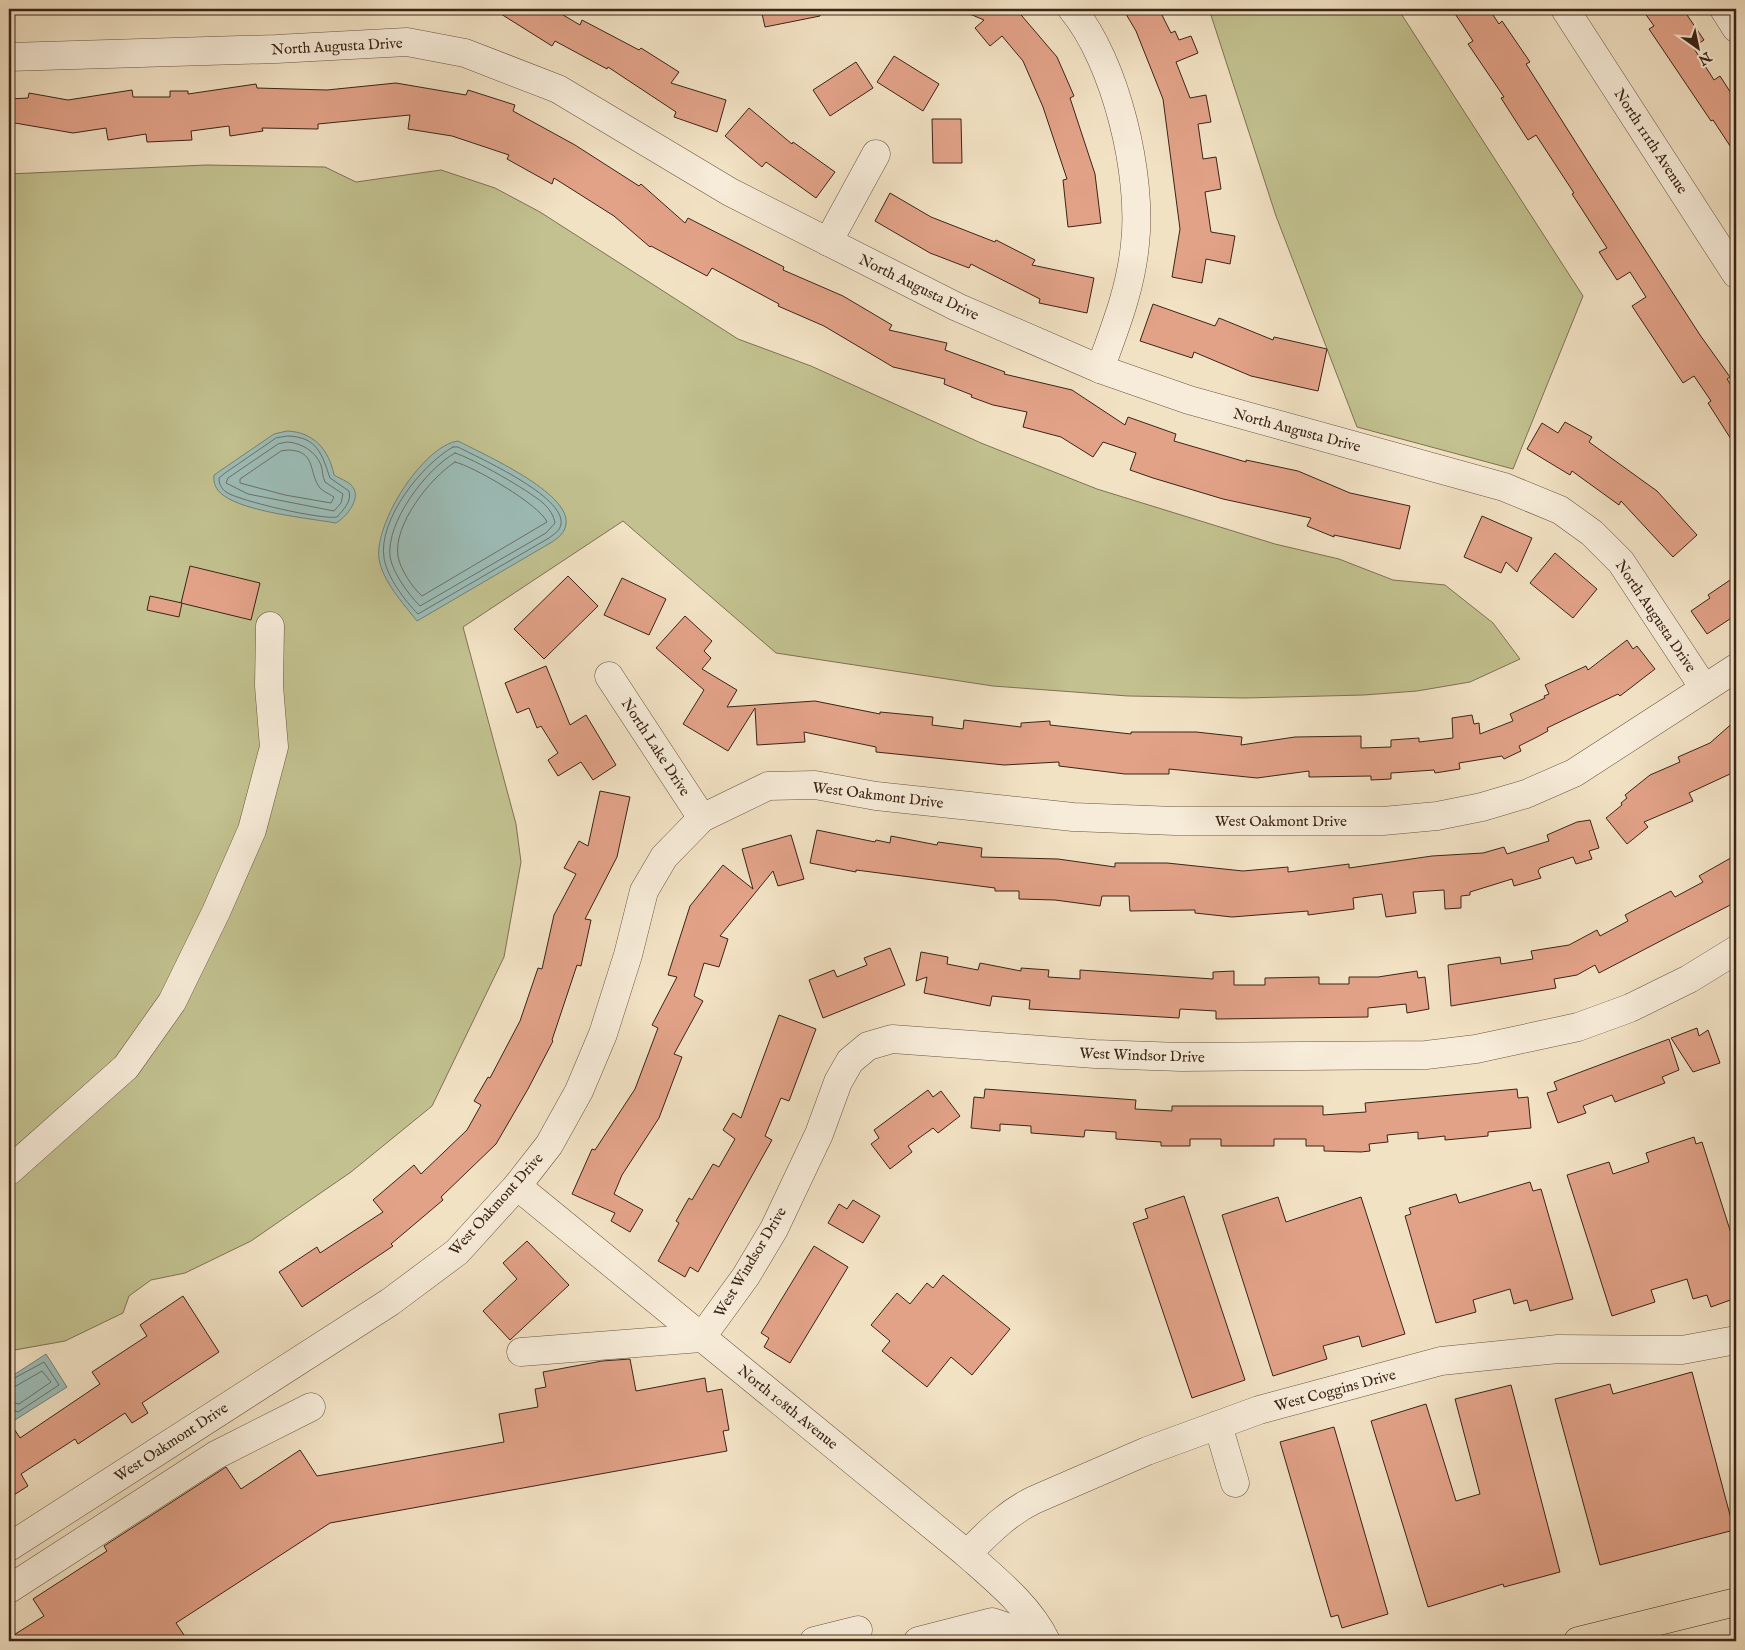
<svg xmlns="http://www.w3.org/2000/svg" width="1745" height="1650" viewBox="0 0 1745 1650" font-family="'IM FELL English',serif">
<style>
.green{fill:#c2c18f;stroke:#7e7253}
.water{fill:#9cbdb8;stroke:#758078}
.lines{fill:none;stroke-linecap:round;stroke-linejoin:round}
.shore{stroke:#6c7068;stroke-width:1}
.building{fill:#e2a288;stroke:#3b2417}
.minor-casing{stroke:#695442;stroke-width:29}
.highway-casing{stroke:#3b2417;stroke-width:29}
.minor{stroke:#f7ecd9;stroke-width:28}
.highway{stroke:#f2e2c4;stroke-width:28}
.labels{text-anchor:middle;stroke-width:4;stroke-linejoin:round;paint-order:stroke}
.street-label{font-size:15px;fill:#3b2417;stroke:#f7ecd9}
</style>
<rect width="100%" height="100%" fill="#f2e2c4"/>
<filter id="stains"><feTurbulence type="fractalNoise" baseFrequency=".004" numOctaves="4"/><feColorMatrix values="0 0 0 0 .2 0 0 0 0 .09 0 0 0 0 .02 0 0 0 .5 -.17"/></filter>
<radialGradient id="worn" r=".72"><stop offset=".6" stop-color="#630" stop-opacity="0"/><stop offset="1" stop-color="#630" stop-opacity=".3"/></radialGradient>
<g class="green">
<polygon points="1209,9 1398,9 1583,296 1513,469 1357,427 1276,216"/>
<polygon points="206,165 325,167 356,182 441,170 495,188 540,212 738,339 811,366 981,443 1097,489 1275,544 1339,559 1393,580 1445,585 1493,623 1520,659 1470,682 1417,691 1364,695 1245,698 1128,696 993,686 776,653 623,521 463,627 516,824 521,862 504,957 432,1106 351,1172 251,1241 185,1273 151,1280 129,1296 123,1313 65,1341 9,1351 9,174"/>
</g>
<g class="water">
<path d="M 287,431 C 314,432 329,450 334,475 C 340,479 351,482 354,489 C 360,501 345,518 336,523 C 307,518 245,512 223,495 C 216,490 213,483 214,475 L 274,434 Z"/>
<path d="M 458,441 C 483,454 571,493 566,524 C 565,533 558,538 552,542 L 417,621 C 403,603 383,582 379,559 C 374,523 423,446 458,441 Z"/>
<polygon points="46,1354 67,1387 15,1420 9,1410 9,1378"/>
</g>
<g class="lines">
<g class="shore">
<path d="M 288,436 C 318,437 322,455 330,478 L 349,491 C 352,502 343,510 337,517 C 322,520 239,501 226,492 C 221,488 219,484 219,478 L 225,473 L 276,438 Z"/>
<path d="M 288,442 C 302,443 316,452 321,465 C 323,471 322,476 325,482 L 343,494 L 341,503 L 334,511 L 248,494 L 226,483 L 228,478 L 278,444 Z"/>
<path d="M 453,447 L 458,447 C 479,458 565,496 561,524 C 560,531 554,534 549,538 L 418,614 C 405,601 387,577 384,558 C 378,520 421,465 453,447 Z"/>
<path d="M 289,450 C 315,451 309,470 318,485 C 321,491 328,493 334,497 L 331,503 L 285,495 L 240,483 L 240,479 L 281,451 Z"/>
<path d="M 455,453 C 474,459 528,490 543,503 C 549,508 554,516 555,523 L 546,533 L 420,606 C 408,594 393,573 390,557 C 386,522 426,469 455,453 Z"/>
<path d="M 455,462 C 473,466 540,505 547,522 L 422,596 C 412,587 400,569 398,556 C 393,525 430,478 455,462 Z"/>
<polyline points="9,1381 44,1362 59,1385 18,1412 9,1408"/>
<polyline points="9,1388 16,1386 42,1371 51,1382 19,1404 9,1402"/>
</g>
</g>
<g class="building">
<polygon points="493,9 553,9 580,25 582,20 639,50 641,48 679,72 671,83 726,100 717,132 674,117 676,112 608,67 607,69 555,41 552,46"/>
<polygon points="761,9 819,9 820,16 765,27"/>
<polygon points="958,9 1016,9 1057,57 1074,96 1070,98 1095,174 1101,223 1068,227 1063,180 1067,179 1043,107 1023,61 1002,36 990,46 975,28 984,20"/>
<polygon points="1123,9 1159,9 1171,33 1175,31 1179,40 1191,36 1198,53 1176,62 1190,98 1206,95 1211,122 1198,124 1203,159 1216,157 1221,189 1205,192 1211,232 1235,236 1230,264 1206,259 1202,283 1172,277 1180,229 1163,99 1136,31"/>
<polygon points="1452,9 1489,9 1499,24 1502,21 1530,62 1526,64 1592,168 1700,335 1730,377 1727,379 1736,393 1736,447 1708,403 1711,401 1694,376 1683,383 1632,306 1646,297 1630,272 1617,280 1599,252 1607,248 1572,194 1574,193 1536,135 1528,140 1501,98 1504,97 1468,44 1473,41"/>
<polygon points="1642,9 1683,9 1704,40 1693,47 1714,80 1720,76 1736,101 1736,155 1713,120 1711,121 1649,29 1654,26"/>
<polygon points="894,56 939,84 923,111 877,82"/>
<polygon points="856,62 873,88 830,116 813,90"/>
<polygon points="396,83 466,95 468,90 515,105 513,111 575,145 639,186 641,184 685,223 688,218 784,267 783,270 843,296 892,325 889,330 947,343 945,350 1005,372 1004,374 1072,390 1125,425 1128,417 1176,434 1174,441 1246,462 1246,460 1298,471 1350,493 1410,506 1400,549 1334,535 1334,537 1307,526 1311,518 1223,499 1153,478 1130,470 1136,453 1103,442 1093,457 1061,437 1023,427 1027,412 993,405 971,397 972,395 944,384 945,379 893,367 824,326 778,306 779,304 712,268 707,276 651,246 650,247 614,216 554,178 552,184 507,159 509,155 452,136 408,129 410,115 318,124 318,129 262,128 263,131 230,136 229,126 191,131 192,140 147,142 146,134 108,140 106,128 73,133 9,122 9,99 28,98 29,93 68,100 132,90 133,97 170,97 170,91 188,91 188,94 256,84 257,88 327,90"/>
<polygon points="749,108 792,144 793,142 835,172 816,198 766,162 762,167 725,136"/>
<polygon points="932,119 961,119 962,163 933,163"/>
<polygon points="890,193 931,217 995,242 996,240 1035,260 1032,265 1094,278 1087,313 1039,303 1040,299 971,264 969,268 930,253 875,221"/>
<polygon points="1153,304 1215,326 1219,318 1273,340 1274,337 1327,349 1318,391 1251,376 1194,352 1192,358 1140,341"/>
<polygon points="1565,422 1592,437 1589,442 1657,491 1697,535 1673,557 1621,501 1619,505 1572,471 1570,475 1527,449 1542,423 1558,433"/>
<polygon points="1482,516 1532,538 1517,572 1506,562 1501,573 1464,557"/>
<polygon points="1555,553 1597,589 1573,618 1530,583"/>
<polygon points="190,566 260,583 251,620 181,603"/>
<polygon points="568,576 598,606 544,659 514,629"/>
<polygon points="1736,576 1736,615 1707,634 1691,611 1710,598 1708,595"/>
<polygon points="622,578 666,599 649,635 604,615"/>
<polygon points="150,596 182,603 179,617 147,610"/>
<polygon points="685,616 712,641 704,651 711,658 702,669 737,690 727,707 815,701 880,714 880,712 933,717 932,725 963,729 964,720 1021,727 1021,723 1050,721 1050,725 1131,734 1131,732 1196,732 1242,737 1241,745 1295,737 1361,736 1361,748 1391,747 1391,740 1419,738 1419,742 1453,738 1452,718 1472,715 1474,724 1479,723 1480,734 1513,721 1510,714 1545,698 1544,696 1549,694 1545,685 1586,666 1588,670 1627,640 1633,649 1637,646 1655,669 1620,696 1618,694 1574,715 1547,728 1548,731 1537,737 1519,746 1521,751 1504,759 1502,756 1459,763 1460,769 1435,773 1434,770 1391,773 1391,779 1371,780 1371,776 1309,777 1309,771 1257,778 1169,769 1169,774 1125,774 1059,766 1059,762 1004,765 876,752 876,747 804,732 805,742 757,745 755,708 728,751 683,724 704,690 656,648"/>
<polygon points="546,666 570,725 586,715 616,765 593,780 581,762 558,776 548,760 558,753 541,726 537,728 529,708 517,713 505,683"/>
<polygon points="1736,720 1736,769 1730,774 1689,793 1693,801 1644,822 1648,827 1627,844 1606,818 1622,805 1621,803 1627,798 1625,795 1650,775 1680,762 1678,757 1710,743"/>
<polygon points="600,791 630,797 617,857 585,919 591,920 581,966 577,965 552,1040 553,1041 528,1089 496,1144 441,1197 443,1200 391,1244 393,1246 302,1307 279,1272 317,1247 320,1253 383,1212 373,1200 414,1165 421,1174 467,1130 481,1105 474,1101 488,1077 490,1078 520,1021 538,968 542,969 554,915 576,874 564,868 579,841 588,846"/>
<polygon points="1590,820 1599,848 1589,851 1592,859 1576,864 1573,857 1540,868 1538,871 1541,878 1514,886 1512,879 1470,892 1470,895 1461,896 1461,908 1445,909 1444,890 1413,892 1416,913 1386,917 1382,894 1353,898 1354,909 1308,915 1308,911 1232,917 1195,913 1195,910 1130,911 1129,896 1102,896 1100,906 1055,900 1019,899 1019,891 995,891 995,888 856,870 856,872 810,863 817,830 875,842 876,840 890,843 891,836 937,845 938,842 982,848 981,857 1058,859 1115,867 1115,863 1167,863 1243,871 1288,867 1288,872 1349,864 1349,868 1432,856 1483,853 1504,847 1507,854 1549,841 1547,835 1577,822"/>
<polygon points="791,835 804,879 778,886 773,871 720,936 728,939 719,967 704,963 694,996 703,1001 674,1054 682,1057 659,1118 622,1175 614,1194 643,1210 630,1232 611,1221 615,1213 572,1194 592,1149 595,1150 635,1089 658,1028 652,1025 677,977 668,975 690,906 723,865 753,889 742,849"/>
<polygon points="1736,855 1736,902 1674,934 1599,973 1595,965 1577,975 1554,979 1556,988 1451,1006 1448,965 1500,957 1501,964 1533,959 1531,951 1569,945 1597,930 1600,936 1628,921 1625,915 1671,891 1675,897 1703,882 1699,876"/>
<polygon points="890,948 905,985 823,1018 809,980 834,970 837,977 867,965 864,958"/>
<polygon points="921,952 948,957 947,964 978,970 980,963 1021,971 1021,968 1049,970 1048,977 1080,979 1080,970 1213,979 1213,972 1234,971 1234,985 1265,985 1265,978 1319,977 1319,984 1349,984 1349,977 1378,977 1417,971 1418,978 1425,977 1429,1009 1407,1013 1406,1004 1368,1008 1368,1017 1216,1019 1216,1011 1180,1009 1179,1018 1029,1009 1030,1000 992,996 990,1006 924,993 927,977 916,981"/>
<polygon points="779,1015 816,1029 789,1101 781,1098 765,1136 772,1140 698,1272 690,1267 685,1277 658,1261 679,1223 676,1221 689,1198 692,1200 713,1164 719,1167 735,1139 723,1130 733,1113 741,1118"/>
<polygon points="1697,1028 1699,1036 1708,1030 1720,1063 1693,1072 1671,1038"/>
<polygon points="1669,1039 1679,1070 1662,1077 1665,1083 1615,1102 1612,1095 1583,1106 1586,1113 1558,1123 1547,1093 1557,1090 1554,1082"/>
<polygon points="985,1089 1136,1100 1135,1109 1172,1111 1172,1106 1323,1106 1323,1115 1366,1112 1365,1103 1517,1089 1518,1098 1528,1097 1531,1128 1488,1132 1488,1136 1445,1140 1445,1136 1418,1139 1418,1132 1387,1135 1388,1142 1369,1144 1370,1151 1361,1152 1324,1151 1324,1146 1306,1146 1306,1139 1274,1139 1274,1146 1221,1146 1221,1139 1190,1139 1190,1146 1161,1146 1161,1142 1116,1139 1116,1132 1085,1130 1084,1137 1031,1133 1031,1126 1000,1124 1000,1131 971,1128 974,1097 984,1098"/>
<polygon points="928,1090 933,1097 941,1091 960,1116 938,1133 933,1128 908,1146 912,1152 890,1169 871,1144 879,1138 874,1130"/>
<polygon points="1694,1137 1696,1144 1702,1142 1736,1249 1736,1298 1711,1307 1707,1295 1693,1299 1687,1279 1651,1290 1655,1302 1612,1316 1567,1175 1609,1162 1613,1174 1649,1162 1646,1153"/>
<polygon points="1530,1182 1533,1191 1541,1189 1573,1299 1530,1311 1527,1300 1514,1304 1510,1289 1473,1300 1476,1312 1436,1323 1405,1216 1411,1214 1409,1208 1456,1194 1459,1203"/>
<polygon points="1184,1196 1245,1380 1192,1398 1133,1223 1148,1218 1145,1209"/>
<polygon points="1278,1197 1286,1222 1361,1197 1405,1334 1362,1347 1359,1336 1323,1346 1327,1359 1273,1376 1222,1215"/>
<polygon points="853,1200 880,1216 863,1243 828,1223 839,1204 847,1209"/>
<polygon points="527,1241 569,1285 510,1340 483,1311 517,1279 503,1263"/>
<polygon points="814,1246 848,1267 790,1363 764,1347 769,1338 761,1333"/>
<polygon points="943,1275 1010,1329 972,1375 951,1357 927,1387 882,1351 890,1341 871,1325 897,1293 910,1304 927,1283 933,1288"/>
<polygon points="183,1296 219,1352 142,1403 148,1413 132,1423 125,1413 78,1444 75,1439 21,1474 28,1486 9,1498 9,1421 20,1438 100,1384 92,1372 147,1336 140,1325"/>
<polygon points="630,1359 636,1391 705,1378 707,1392 722,1389 729,1430 723,1431 727,1451 330,1523 176,1623 188,1641 9,1641 9,1638 44,1616 33,1599 107,1551 104,1546 226,1467 241,1489 300,1450 317,1476 504,1442 499,1414 538,1407 535,1389 546,1387 543,1372 602,1361"/>
<polygon points="1692,1372 1734,1530 1600,1565 1555,1399 1610,1384 1613,1394"/>
<polygon points="1511,1385 1560,1572 1504,1587 1503,1584 1428,1607 1371,1421 1426,1404 1456,1501 1480,1494 1455,1399"/>
<polygon points="1334,1427 1388,1614 1342,1628 1338,1615 1331,1617 1280,1442"/>
</g>
<g class="lines">
<g class="minor-casing">
<g id="minor">
<path d="M 1072,9 C 1116,62 1143,176 1135,244 C 1131,288 1115,328 1100,369"/>
<polyline points="1565,9 1736,274"/>
<polyline points="1724,9 1736,28"/>
<polyline points="9,57 276,49 407,42 465,53 558,89 730,192 957,307 1100,369 1189,400 1504,487 1560,510 1592,533 1621,562 1704,688"/>
<polyline points="828,242 876,154"/>
<polyline points="609,676 702,818"/>
<polyline points="9,1171 126,1067 172,1002 216,912 252,830 274,747 269,686 270,626"/>
<path d="M 517,1186 L 967,1554 C 996,1580 1029,1606 1046,1641"/>
<polyline points="521,1352 701,1338 746,1276 774,1229 819,1134 838,1082 850,1061 868,1046 892,1039 1095,1054 1181,1057 1426,1055 1476,1049 1578,1027 1630,1008 1689,979 1736,950"/>
<polyline points="1218,1425 1235,1483"/>
<polyline points="9,1547 390,1302 457,1252 517,1186 549,1145 579,1091 603,1034 628,955 644,891 664,857 702,818 768,786 815,785 876,796 1073,817 1175,821 1383,821 1437,816 1482,807 1526,794 1574,773 1736,668"/>
<path d="M 967,1554 C 988,1533 1007,1513 1034,1500 L 1147,1451 L 1259,1410 L 1441,1361 L 1558,1349 L 1682,1350 L 1736,1340"/>
<polyline points="9,1589 216,1455 311,1407"/>
<polyline points="814,1641 858,1630"/>
<polyline points="918,1641 992,1622 1004,1626 1016,1641"/>
</g>
</g>
<g class="highway-casing">
<polyline id="highway" points="1578,1641 1736,1602"/>
</g>
<use href="#minor" class="minor"/>
<use href="#highway" class="highway"/>
</g>
<g class="labels">
<g class="street-label">
<text transform="translate(337 46) rotate(-3)" y="5">North Augusta Drive</text>
<text transform="translate(1651 141) rotate(57)" y="5">North 111th Avenue</text>
<text transform="translate(919 287) rotate(26)" y="5">North Augusta Drive</text>
<text transform="translate(1297 430) rotate(15)" y="5">North Augusta Drive</text>
<text transform="translate(1656 616) rotate(56)" y="5">North Augusta Drive</text>
<text transform="translate(656 747) rotate(57)" y="5">North Lake Drive</text>
<text transform="translate(878 795) rotate(7)" y="5">West Oakmont Drive</text>
<text x="1281" y="826">West Oakmont Drive</text>
<text transform="translate(1142 1055) rotate(2)" y="5">West Windsor Drive</text>
<text transform="translate(496 1204) rotate(-48)" y="5">West Oakmont Drive</text>
<text transform="translate(750 1262) rotate(-59)" y="5">West Windsor Drive</text>
<text transform="translate(1335 1390) rotate(-15)" y="5">West Coggins Drive</text>
<text transform="translate(788 1407) rotate(39)" y="5">North 108th Avenue</text>
<text transform="translate(171 1442) rotate(-33)" y="5">West Oakmont Drive</text>
</g>
</g>
<rect width="1745" height="1650" fill="none" stroke="#f2e2c4" stroke-width="30"/>
<rect x="10" y="10" width="1725" height="1630" fill="none" stroke="#3b2417" stroke-width="2.5"/>
<rect x="15" y="15" width="1715" height="1620" fill="none" stroke="#3b2417"/>
<g transform="translate(1698 48) rotate(147)" stroke="#f7ecd9" stroke-width="4" paint-order="stroke">
<path d="M0-4L9 19L0 12L-9 19Z" fill="#3b2417"/>
<text y="-8" font-size="14" font-weight="bold" text-anchor="middle" fill="#3b2417">N</text>
</g>
<rect width="100%" height="100%" filter="url(#stains)"/>
<rect width="100%" height="100%" fill="url(#worn)"/>
</svg>
